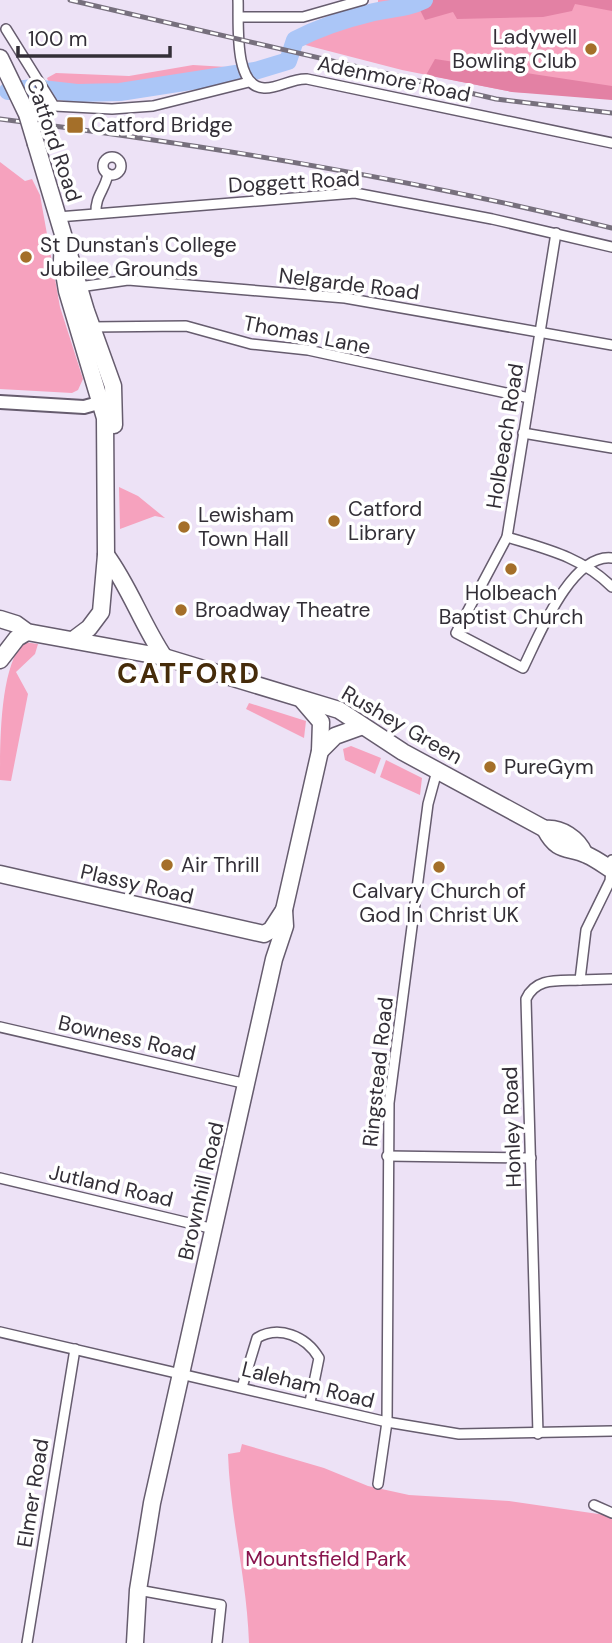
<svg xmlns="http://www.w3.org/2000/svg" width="612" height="1643" viewBox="0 0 612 1643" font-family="'DM Sans',sans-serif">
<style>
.green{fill:#f6a2be}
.forest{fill:#e381a4}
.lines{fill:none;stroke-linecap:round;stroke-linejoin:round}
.river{stroke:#abc6f7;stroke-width:18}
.street-casing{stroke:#665c6e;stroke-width:12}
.secondary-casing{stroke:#665c6e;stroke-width:16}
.highway-casing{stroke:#665c6e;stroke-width:19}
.street{stroke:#fff;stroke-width:9}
.secondary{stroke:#fff;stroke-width:12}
.highway{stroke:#fff;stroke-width:16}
.rail-casing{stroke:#77707d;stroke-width:5}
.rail{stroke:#fff;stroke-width:2.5;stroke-dasharray:8;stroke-linecap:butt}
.highway-bridge-casing{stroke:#665c6e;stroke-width:19;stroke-linecap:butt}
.highway-bridge{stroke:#fff;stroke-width:16}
.poi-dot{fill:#a46f29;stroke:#fff;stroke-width:2.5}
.labels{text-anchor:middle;stroke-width:7;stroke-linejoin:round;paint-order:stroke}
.poi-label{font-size:21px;fill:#332f37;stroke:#fff;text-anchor:start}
.street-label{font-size:21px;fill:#332f37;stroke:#fff}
.park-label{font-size:21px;fill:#89144d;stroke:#fff}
.district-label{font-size:28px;font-weight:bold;letter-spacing:2px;fill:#462c0a;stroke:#fff}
</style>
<rect width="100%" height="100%" fill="#ede2f6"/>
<g class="green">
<path d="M 378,0 L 612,0 L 612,96 L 512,92 L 402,70 L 286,40 C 301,22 355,12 378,6 Z"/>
<polygon points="193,65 227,67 167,81 125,86 50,85 47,78 56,73 129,76"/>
<polygon points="0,162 25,181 32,179 40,195 60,307 83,379 78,390 72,393 0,389"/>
<polygon points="119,487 138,496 165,518 155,516 120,529"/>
<path d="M 24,642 L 38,644 L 35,654 L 16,672 L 28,694 L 11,781 L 0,780 C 0,741 0,666 24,642 Z"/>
<polygon points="249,703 306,721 304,738 246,709"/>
<polygon points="351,746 381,758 375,774 345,760 343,749"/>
<polygon points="386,760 422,778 420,795 380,777"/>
<path d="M 242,1444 L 324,1468 L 368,1486 L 409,1495 L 509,1501 L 612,1516 L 612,1643 L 249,1643 C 247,1579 230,1517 228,1454 L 240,1452 Z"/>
</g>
<g class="forest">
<polygon points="415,0 612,0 612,11 575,4 572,11 543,17 457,19 453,12 425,20"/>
<polygon points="435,59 612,86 612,100 512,92 426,75"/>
</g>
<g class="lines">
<path class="river" d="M 8,91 L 33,88 L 77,93 L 120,92 L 255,71 L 288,61 L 295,40 C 318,28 345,19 370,13 C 389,8 406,9 424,0"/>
<g class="street-casing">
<g id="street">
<path d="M 238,0 C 239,22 233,87 264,88 C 278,89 292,78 307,79 L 612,143"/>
<polyline points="239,17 303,17 363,0"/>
<polyline points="6,29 54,106 112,109 153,106 249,82"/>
<circle cx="112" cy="166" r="9"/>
<path d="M 96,213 C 95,196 105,190 108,174"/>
<polyline points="58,217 355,193 492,219 612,247"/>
<path d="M 556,233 L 507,537 L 456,633 L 523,668 C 538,638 571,553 612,558"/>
<polyline points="79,287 128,280 345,298 612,345"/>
<polyline points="91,327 186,326 251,344 308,350 529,398"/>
<polyline points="523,433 612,448"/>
<path d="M 507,537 C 546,549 582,557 612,587"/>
<polyline points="580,980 612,979"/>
<polyline points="0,1027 247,1084"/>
<polyline points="387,1156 531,1158"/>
<polyline points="0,1178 214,1229"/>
<polyline points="0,1332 387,1422 459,1434 612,1431"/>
<path d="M 242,1387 L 257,1338 C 279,1325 306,1336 319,1358 L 310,1402"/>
<path d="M 538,1434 L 526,999 C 536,977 558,981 580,980 L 586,930 L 610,881 L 612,860"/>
<polyline points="378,1484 387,1422 389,1103 428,804 437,771"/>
<polyline points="594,1505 612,1513"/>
<polyline points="138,1590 221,1605 217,1643"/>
<polyline points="27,1643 75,1349"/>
</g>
</g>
<g class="secondary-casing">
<polyline id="secondary" points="0,402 84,407 102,402 103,397"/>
</g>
<g class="highway-casing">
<g id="highway">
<polyline points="0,58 27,114"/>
<polyline points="36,144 86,311 113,386 114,425"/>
<polyline points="63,237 62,261 67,291 105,418 106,555 101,612 89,628 73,640"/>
<path d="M 106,555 C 129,586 142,624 164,657"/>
<path d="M 0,619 L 16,624 L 27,632 L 164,657 L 339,710 L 403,752 L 545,829 C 561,827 578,839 584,853"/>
<polyline points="0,660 17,638 27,632"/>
<polyline points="320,751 335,736 360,727"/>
<path d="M 545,829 C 558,854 568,846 587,855 C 596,859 604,865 612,870"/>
<polyline points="0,874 264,934 271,930 284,910"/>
<polyline points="135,1643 138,1590 152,1503 274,959 285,926 284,910 320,751 321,722 303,701"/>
</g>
</g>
<use href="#street" class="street"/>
<use href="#secondary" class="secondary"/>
<use href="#highway" class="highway"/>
<g class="rail-casing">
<g id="rail">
<polyline points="70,0 496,99 612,113"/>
<path d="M 0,119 C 206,145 410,178 612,228"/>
</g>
</g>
<use href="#rail" class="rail"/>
<g class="highway-bridge-casing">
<polyline id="highway-bridge" points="27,114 36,144"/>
</g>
<use href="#highway-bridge" class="highway-bridge"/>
</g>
<g class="poi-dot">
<circle cx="591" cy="49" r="7"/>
<rect x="66" y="116" width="18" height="18" rx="3.5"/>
<circle cx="26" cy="257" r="7"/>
<circle cx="334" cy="521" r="7"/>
<circle cx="184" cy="527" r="7"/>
<circle cx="511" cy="569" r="7"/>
<circle cx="181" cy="610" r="7"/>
<circle cx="490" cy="767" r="7"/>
<circle cx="167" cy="865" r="7"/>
<circle cx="439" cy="867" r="7"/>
</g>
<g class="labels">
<g class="poi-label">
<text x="577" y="44" text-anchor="end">Ladywell<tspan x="577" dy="24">Bowling Club</tspan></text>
<text x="91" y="132">Catford Bridge</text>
<text x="40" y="252">St Dunstan's College<tspan x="40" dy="24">Jubilee Grounds</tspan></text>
<text x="348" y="516">Catford<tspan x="348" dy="24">Library</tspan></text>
<text x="198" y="522">Lewisham<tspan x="198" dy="24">Town Hall</tspan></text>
<text x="511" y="600" text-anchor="middle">Holbeach<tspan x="511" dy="24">Baptist Church</tspan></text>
<text x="195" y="617">Broadway Theatre</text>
<text x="504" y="774">PureGym</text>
<text x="181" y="872">Air Thrill</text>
<text x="439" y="898" text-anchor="middle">Calvary Church of<tspan x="439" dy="24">God In Christ UK</tspan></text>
</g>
<g class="street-label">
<text transform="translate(394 79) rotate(12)" y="7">Adenmore Road</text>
<text transform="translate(54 140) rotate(71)" y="7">Catford Road</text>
<text transform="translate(294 182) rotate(-3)" y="7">Doggett Road</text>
<text transform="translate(349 284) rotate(7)" y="7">Nelgarde Road</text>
<text transform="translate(307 335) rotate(11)" y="7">Thomas Lane</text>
<text transform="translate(505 436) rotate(-81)" y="7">Holbeach Road</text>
<text transform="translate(402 725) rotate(30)" y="7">Rushey Green</text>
<text transform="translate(137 884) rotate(13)" y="7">Plassy Road</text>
<text transform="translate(127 1038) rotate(13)" y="7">Bowness Road</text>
<text transform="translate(378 1072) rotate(-84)" y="7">Ringstead Road</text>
<text transform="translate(512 1127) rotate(-92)" y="7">Honley Road</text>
<text transform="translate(111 1186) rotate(13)" y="7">Jutland Road</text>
<text transform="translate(201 1191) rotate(-77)" y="7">Brownhill Road</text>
<text transform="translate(308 1385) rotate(14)" y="7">Laleham Road</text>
<text transform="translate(33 1493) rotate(-81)" y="7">Elmer Road</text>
</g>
<g class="park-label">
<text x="326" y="1566">Mountsfield Park</text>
</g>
<g class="district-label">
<text x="189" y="683">CATFORD</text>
</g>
</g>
<path d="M18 46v10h152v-10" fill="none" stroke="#332f37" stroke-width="3.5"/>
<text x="28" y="46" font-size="21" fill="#332f37" stroke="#ffffff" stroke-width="5" paint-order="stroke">100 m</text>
</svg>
